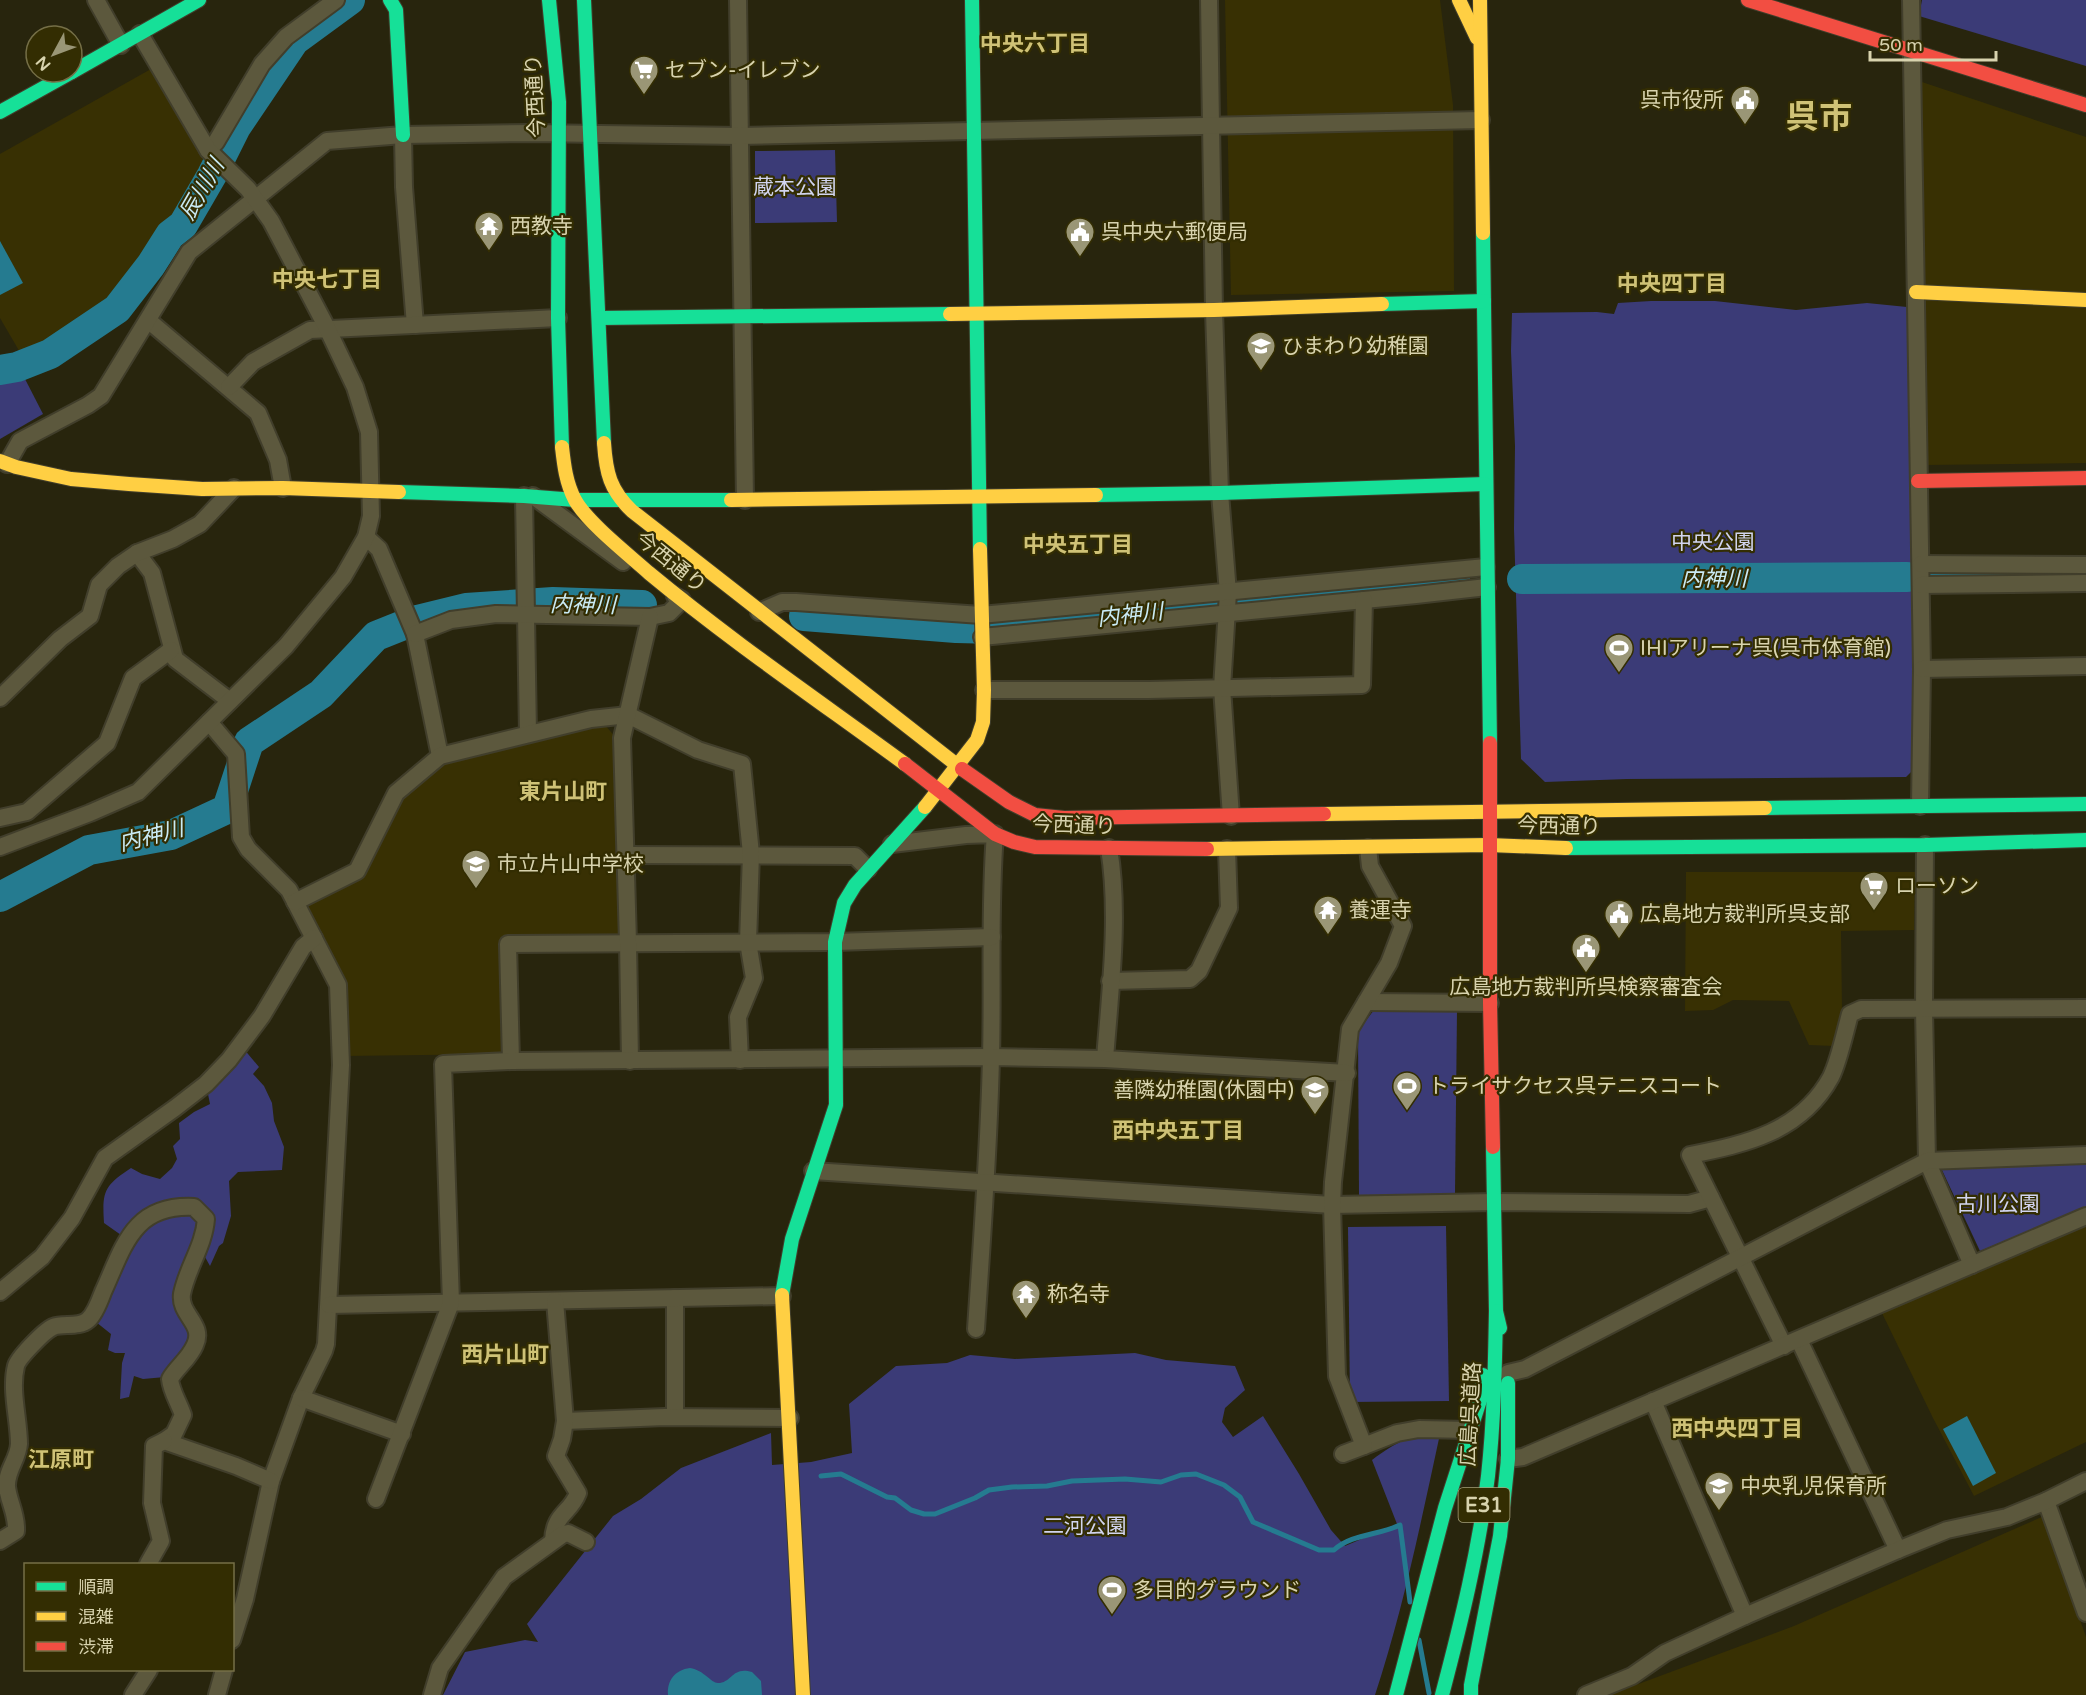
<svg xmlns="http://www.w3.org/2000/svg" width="2086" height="1695" viewBox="0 0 2086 1695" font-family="'Varela Round','Noto Sans JP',sans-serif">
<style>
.built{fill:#383003}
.green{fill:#3b3b77}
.water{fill:#257b90}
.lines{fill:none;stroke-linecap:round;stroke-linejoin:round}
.stream{stroke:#257b90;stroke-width:5}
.river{stroke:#257b90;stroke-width:30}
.street-casing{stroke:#413e2b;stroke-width:20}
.fast-casing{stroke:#413e2b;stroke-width:16}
.slow-casing{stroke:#413e2b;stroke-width:16}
.jam-casing{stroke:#413e2b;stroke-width:16}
.street{stroke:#5c583d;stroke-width:16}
.fast{stroke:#16e098;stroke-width:14}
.slow{stroke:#ffcf43;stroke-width:14}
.jam{stroke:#f24e42;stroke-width:14}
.labels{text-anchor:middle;stroke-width:4.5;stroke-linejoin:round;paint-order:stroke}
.shield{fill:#332d02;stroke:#a6a17a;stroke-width:1.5}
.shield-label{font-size:20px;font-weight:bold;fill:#d8d3ae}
.poi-label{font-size:21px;fill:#d8d3ae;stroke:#332d02;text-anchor:start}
.street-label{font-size:21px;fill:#d8d3ae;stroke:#332d02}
.park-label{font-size:21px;fill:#d1d4ef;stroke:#332d02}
.neighbourhood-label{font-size:22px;font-weight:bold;fill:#cfc276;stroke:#332d02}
.water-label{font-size:22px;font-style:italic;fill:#caebf5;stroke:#332d02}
.town-label{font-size:33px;font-weight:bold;fill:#cfc276;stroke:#332d02}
</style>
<rect width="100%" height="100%" fill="#28250d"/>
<g class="built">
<polygon points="1225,0 1440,0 1453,105 1454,291 1231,295"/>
<polygon points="151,69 205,163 128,289 77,330 45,346 21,354 0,318 0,154"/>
<polygon points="1916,80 2086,137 2086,463 1924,465"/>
<polygon points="605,725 616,738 619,934 615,937 501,937 504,1054 343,1056 340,977 302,906 364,873 411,784 433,767"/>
<polygon points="1686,872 1915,872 1914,930 1841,931 1842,1010 1834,1046 1809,1045 1789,1001 1733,1000 1713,1010 1685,1011"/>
<polygon points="2086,1224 2086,1442 1974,1496 1933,1418 1881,1311"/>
<polygon points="2044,1516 2086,1637 2086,1695 1609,1695 1794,1626"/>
</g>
<g class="green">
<polygon points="1922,0 2086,0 2086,66 1919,16"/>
<polygon points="835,150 837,222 755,223 755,151"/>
<polygon points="1651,301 1715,301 1796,310 1867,303 1907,307 1910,371 1916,767 1906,777 1627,779 1545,782 1521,759 1514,529 1515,446 1511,351 1512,313 1597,312 1614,314 1618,303"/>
<polygon points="25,379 43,414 0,439 0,382"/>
<polygon points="1374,1010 1457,1011 1455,1194 1359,1196 1358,1031"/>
<path d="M 243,1048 L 259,1067 L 253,1074 L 264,1086 L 272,1103 L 274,1121 L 284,1147 L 282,1170 L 238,1172 L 229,1181 L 231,1216 L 223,1243 L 219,1246 L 210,1266 L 205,1257 L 194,1257 L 186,1271 L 190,1343 L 165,1377 L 143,1379 L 134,1376 L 129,1397 L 120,1399 L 122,1363 L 125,1353 L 115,1353 L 108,1350 L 111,1334 L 96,1322 L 132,1247 L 121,1235 L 104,1223 C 102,1191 104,1186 131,1168 L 142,1174 L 160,1179 L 172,1168 L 177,1159 L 173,1146 L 180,1139 L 179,1123 L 194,1112 L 210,1104 L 207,1089 Z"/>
<polygon points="2086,1163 2086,1208 1980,1251 1941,1168"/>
<polygon points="1446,1226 1449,1401 1350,1402 1348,1227"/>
<path d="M 1135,1353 L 1166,1360 L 1235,1366 L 1245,1390 L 1225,1408 L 1222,1422 L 1233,1437 L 1263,1416 L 1299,1474 L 1331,1530 L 1345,1546 L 1397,1524 L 1372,1460 C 1398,1441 1407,1436 1440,1434 C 1421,1522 1403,1610 1375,1695 L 443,1695 L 465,1652 L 525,1640 L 538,1642 L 527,1624 L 613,1516 L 641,1499 L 681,1468 L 771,1433 L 772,1465 L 811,1462 L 852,1453 L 849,1404 L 896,1366 L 947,1363 L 970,1355 L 1015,1359 Z"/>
</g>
<g class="water">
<polygon points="0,241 23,283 0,295"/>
<polygon points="1967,1416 1996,1473 1973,1486 1943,1429"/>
<path d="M 690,1668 C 704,1670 711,1683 718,1683 C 732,1683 732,1666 752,1672 L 761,1681 L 762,1695 L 668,1695 C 667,1680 675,1670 690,1668 Z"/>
</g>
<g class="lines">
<g class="stream">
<path d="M 821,1476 L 841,1474 L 887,1497 L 895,1498 L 911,1510 L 924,1514 L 935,1514 L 975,1498 L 989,1490 L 1012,1487 L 1047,1486 L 1072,1481 L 1125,1479 L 1161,1482 L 1181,1475 L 1196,1474 L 1224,1485 L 1240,1497 L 1253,1522 L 1319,1550 L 1334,1550 C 1351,1534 1380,1535 1400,1525 L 1410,1602"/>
<polyline points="1419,1640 1429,1693"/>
</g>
<g class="river">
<polyline points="0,370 17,367 50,354 117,309 151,265 170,235 183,225 212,175 236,127 294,41 350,0"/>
<polyline points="1930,574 2086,574"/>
<polyline points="1522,579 1907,577"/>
<polyline points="804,616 956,628 997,629 1211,604 1455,580"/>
<polyline points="417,620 466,608 553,602 642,605"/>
<polyline points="0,897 89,850 171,835 227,809 249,742 321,694 376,636 401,626"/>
</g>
<g class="street-casing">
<g id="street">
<polyline points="96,0 121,45"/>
<polyline points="738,0 745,500"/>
<polyline points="1209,0 1214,310 1220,493 1228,593 1222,688 1231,816"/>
<polyline points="1911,0 1922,669 1920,806"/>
<polyline points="403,135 404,187 415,325"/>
<polyline points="208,150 216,142 262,64 286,37 336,0"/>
<polyline points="149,321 258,413 278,460 283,488"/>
<polyline points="229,387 253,362 310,330 558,318"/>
<polyline points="7,464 20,441 88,405 101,396 189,252 327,141 403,135 532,133 740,136 1481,120"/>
<polyline points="524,496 528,734"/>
<polyline points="533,496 623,562"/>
<polyline points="366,537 379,549 415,634 440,756"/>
<polyline points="137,553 152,573 175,659 230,701"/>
<polyline points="1921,564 2086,565"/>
<polyline points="1921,585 2086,583"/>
<polyline points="759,612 782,602 796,602 981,615 1486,567"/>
<polyline points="415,634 451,620 496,614 650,617 669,613 682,600 675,596"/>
<polyline points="982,637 1416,595 1487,587"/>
<polyline points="1922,669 2086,666"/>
<polyline points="984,690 1149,690 1362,685 1364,600"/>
<polyline points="0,698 60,639 90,616 99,585 118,566 137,553 173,539 200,524 234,488"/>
<polyline points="209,722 236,754 241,837 248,849 289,890 338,985 341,1065 326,1344 324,1351 301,1398 271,1481 245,1599 232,1640"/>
<polyline points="0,818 27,812 107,743 133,678 171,650"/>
<path d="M 892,844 L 966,835 L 995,834 C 989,908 993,983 991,1057 C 989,1148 982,1239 976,1329"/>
<polyline points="1925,845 1924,1009 1927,1161 1972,1265"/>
<polyline points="0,847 90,813 138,792 286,646 343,577 366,537 371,516 369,432 355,387 327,328 271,221 248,189 208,150 140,34"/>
<polyline points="626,855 855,856 868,869"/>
<polyline points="295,902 357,871 396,793 440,756 591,719 628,715 698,750 742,764 751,854 748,942 754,978 738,1017 740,1060"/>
<polyline points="1110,981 1190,979 1199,971 1229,908 1227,849"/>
<polyline points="1366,1002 1490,1003"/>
<path d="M 1105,1059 C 1110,992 1120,915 1109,848"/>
<polyline points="511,1061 508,944 835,942 992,937"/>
<polyline points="630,1061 628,942 622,738 650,617"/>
<polyline points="813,1171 1332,1205 1495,1202 1689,1204 1711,1198"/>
<polyline points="0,1292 42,1257 72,1218 105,1158 175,1108 206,1084 229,1060 262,1016 303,947 314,938"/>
<polyline points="675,1298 675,1417"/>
<polyline points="329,1305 782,1296"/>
<polyline points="1799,1340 1898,1550"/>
<path d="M 1784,1346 L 1690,1155 C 1746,1144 1801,1132 1831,1077 C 1839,1061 1845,1032 1850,1014 L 1861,1009 L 2086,1008"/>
<polyline points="1508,1373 1525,1369 1927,1161 2086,1155"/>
<polyline points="301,1398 402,1434"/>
<polyline points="1653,1401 1745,1616"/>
<polyline points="565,1421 665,1417 790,1418"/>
<polyline points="1364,1446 1397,1433 1419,1429 1470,1430"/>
<polyline points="1343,1454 1364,1446 1337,1376 1332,1205 1333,1182 1350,1029 1389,963 1403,926 1370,866 1368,848"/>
<polyline points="1508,1459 1523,1457 2086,1216"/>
<polyline points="376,1499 451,1303 443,1064 511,1061 991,1057 1105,1059 1347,1073"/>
<polyline points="2046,1501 2086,1613"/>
<path d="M 0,1541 L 16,1531 C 17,1514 9,1503 7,1487 C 6,1470 18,1460 19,1444 C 19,1420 10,1390 16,1366 C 18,1358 44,1331 53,1327 C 63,1323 79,1328 88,1320 C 95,1314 100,1300 103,1292 C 124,1246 133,1204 194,1207 L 206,1219 C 204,1246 187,1268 182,1294 C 179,1315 205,1324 195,1345 C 189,1359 177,1367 170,1379 C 171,1391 179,1403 183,1415 L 174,1434 L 164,1441 L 236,1466 L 271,1481"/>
<path d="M 553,1541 C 554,1513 570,1514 578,1493 L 556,1456 L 562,1439 L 565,1421 L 555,1301"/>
<polyline points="148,1564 161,1541 152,1503 154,1446 164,1441"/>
<polyline points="133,1695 149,1670"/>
<polyline points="217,1695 224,1670"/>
<polyline points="432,1695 440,1668 504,1577 562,1535 568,1533 586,1542"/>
<polyline points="1586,1695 1632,1676 1665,1653 1745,1616 1898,1550 1947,1530 2007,1517 2046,1501 2086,1481"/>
</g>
</g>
<g class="fast-casing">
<g id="fast">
<polyline points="390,0 396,10 403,135"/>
<polyline points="549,0 559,102 558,318 562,447"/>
<polyline points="584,0 604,443"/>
<polyline points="972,0 980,549"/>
<polyline points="72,72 199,0"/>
<polyline points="0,112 72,72"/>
<polyline points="1483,233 1490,743"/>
<polyline points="1382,304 1484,301"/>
<polyline points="599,318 950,314"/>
<polyline points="399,492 524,496 575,500 731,500"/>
<polyline points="1096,495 1220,493 1485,484"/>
<polyline points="1765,808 2086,804"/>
<polyline points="1566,848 1925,845 2086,840"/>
<polyline points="1493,1147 1496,1311 1500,1328"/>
<polyline points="782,1295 792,1239 836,1105 835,942 844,903 855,885 925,807"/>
<polyline points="1396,1695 1445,1508 1482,1394 1483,1375"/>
<path d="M 1442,1695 C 1461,1623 1479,1550 1488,1476 C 1494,1421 1495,1366 1496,1311"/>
<polyline points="1471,1695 1471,1685 1500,1536 1508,1459 1508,1383"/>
</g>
</g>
<g class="slow-casing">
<g id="slow">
<polyline points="1459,0 1477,38"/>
<polyline points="1480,0 1483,233"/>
<polyline points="1916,292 2086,300"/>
<polyline points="950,314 1214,310 1382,304"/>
<path d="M 604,443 C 606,473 610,490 632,511 L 962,769"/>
<path d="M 562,447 C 564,465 566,483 575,500 C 588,523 629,555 649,573 C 731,641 819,701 905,764"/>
<polyline points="0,461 16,467 71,479 129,484 202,489 283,488 399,492"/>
<polyline points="731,500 1096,495"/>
<polyline points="925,807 977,740 983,722 984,690 980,549"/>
<polyline points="1324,814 1765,808"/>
<polyline points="1207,849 1489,845 1566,848"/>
<polyline points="782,1295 803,1695"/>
</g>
</g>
<g class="jam-casing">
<g id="jam">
<polyline points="1748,0 2086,105"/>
<polyline points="1918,481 2086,478"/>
<polyline points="1490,743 1490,1003 1493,1147"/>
<polyline points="905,764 995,834 1014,842 1035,847 1207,849"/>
<polyline points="962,769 1009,802 1035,815 1064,818 1324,814"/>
</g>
</g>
<use href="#street" class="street"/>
<use href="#fast" class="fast"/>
<use href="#slow" class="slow"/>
<use href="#jam" class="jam"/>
</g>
<defs>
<g id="supermarket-pin" transform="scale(1.5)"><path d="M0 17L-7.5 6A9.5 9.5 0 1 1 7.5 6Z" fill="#9a9676" stroke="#332d02"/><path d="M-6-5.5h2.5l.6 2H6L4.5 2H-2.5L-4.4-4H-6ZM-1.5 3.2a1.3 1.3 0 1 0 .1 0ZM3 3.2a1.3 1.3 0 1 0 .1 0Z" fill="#fff"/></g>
<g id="civic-pin" transform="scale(1.5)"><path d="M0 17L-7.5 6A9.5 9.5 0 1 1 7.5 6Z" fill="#9a9676" stroke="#332d02"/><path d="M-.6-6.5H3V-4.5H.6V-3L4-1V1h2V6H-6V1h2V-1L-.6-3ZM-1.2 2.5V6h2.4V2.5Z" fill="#fff"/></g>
<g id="temple-pin" transform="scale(1.5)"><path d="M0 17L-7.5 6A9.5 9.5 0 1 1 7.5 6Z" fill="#9a9676" stroke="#332d02"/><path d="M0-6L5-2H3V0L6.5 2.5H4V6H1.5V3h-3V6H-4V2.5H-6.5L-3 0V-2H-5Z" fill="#fff"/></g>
<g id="school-pin" transform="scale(1.5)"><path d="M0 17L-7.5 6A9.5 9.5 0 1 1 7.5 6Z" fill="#9a9676" stroke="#332d02"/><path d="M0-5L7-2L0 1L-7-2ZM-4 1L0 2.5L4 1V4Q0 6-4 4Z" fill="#fff"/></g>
<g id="stadium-pin" transform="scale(1.5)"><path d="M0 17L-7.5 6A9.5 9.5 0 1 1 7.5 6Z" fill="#9a9676" stroke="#332d02"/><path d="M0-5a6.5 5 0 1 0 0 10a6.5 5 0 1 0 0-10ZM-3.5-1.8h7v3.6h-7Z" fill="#fff"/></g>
</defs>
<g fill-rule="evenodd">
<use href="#supermarket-pin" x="644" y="70"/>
<use href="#civic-pin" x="1745" y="100"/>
<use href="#temple-pin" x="489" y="226"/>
<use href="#civic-pin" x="1080" y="232"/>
<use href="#school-pin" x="1261" y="346"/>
<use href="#stadium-pin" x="1619" y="648"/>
<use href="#school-pin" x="476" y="864"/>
<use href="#supermarket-pin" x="1874" y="886"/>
<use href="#temple-pin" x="1328" y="910"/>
<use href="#civic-pin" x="1619" y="914"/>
<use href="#civic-pin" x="1586" y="948"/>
<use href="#stadium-pin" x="1407" y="1086"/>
<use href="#school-pin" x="1315" y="1090"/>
<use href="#temple-pin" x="1026" y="1294"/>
<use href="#school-pin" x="1719" y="1486"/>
<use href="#stadium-pin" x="1112" y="1590"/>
</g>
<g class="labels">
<rect class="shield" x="1458.5" y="1488" width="51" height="34" rx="4.5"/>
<g class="shield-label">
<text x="1484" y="1512">E31</text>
</g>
<g class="poi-label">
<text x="665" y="77">セブン-イレブン</text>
<text x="1724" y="107" text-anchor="end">呉市役所</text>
<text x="510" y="233">西教寺</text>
<text x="1101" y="239">呉中央六郵便局</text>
<text x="1282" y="353">ひまわり幼稚園</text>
<text x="1640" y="655">IHIアリーナ呉(呉市体育館)</text>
<text x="497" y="871">市立片山中学校</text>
<text x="1895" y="893">ローソン</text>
<text x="1349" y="917">養運寺</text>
<text x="1640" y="921">広島地方裁判所呉支部</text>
<text x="1586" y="994" text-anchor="middle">広島地方裁判所呉検察審査会</text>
<text x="1428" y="1093">トライサクセス呉テニスコート</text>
<text x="1294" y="1097" text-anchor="end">善隣幼稚園(休園中)</text>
<text x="1047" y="1301">称名寺</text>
<text x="1740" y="1493">中央乳児保育所</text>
<text x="1133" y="1597">多目的グラウンド</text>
</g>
<g class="street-label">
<text transform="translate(535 96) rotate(-93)" y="7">今西通り</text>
<text transform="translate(671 562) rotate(39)" y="7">今西通り</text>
<text transform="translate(1074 825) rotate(2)" y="7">今西通り</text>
<text transform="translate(1559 826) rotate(1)" y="7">今西通り</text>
<text transform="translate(1470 1414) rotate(-87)" y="7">広島呉道路</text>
</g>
<g class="park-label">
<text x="795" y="194">蔵本公園</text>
<text x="1713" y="549">中央公園</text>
<text x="1998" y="1211">古川公園</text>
<text x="1085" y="1533">二河公園</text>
</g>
<g class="neighbourhood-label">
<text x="1035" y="51">中央六丁目</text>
<text x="327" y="287">中央七丁目</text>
<text x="1672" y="291">中央四丁目</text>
<text x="1078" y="552">中央五丁目</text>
<text x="563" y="799">東片山町</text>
<text x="1178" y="1138">西中央五丁目</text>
<text x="505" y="1362">西片山町</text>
<text x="1737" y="1436">西中央四丁目</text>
<text x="61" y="1467">江原町</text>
</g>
<g class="water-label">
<text transform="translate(201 189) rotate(-60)" y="8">辰川川</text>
<text x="1714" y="586">内神川</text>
<text transform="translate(583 604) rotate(1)" y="8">内神川</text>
<text transform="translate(1130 614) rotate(-6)" y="8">内神川</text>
<text transform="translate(151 835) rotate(-14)" y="8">内神川</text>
</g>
<g class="town-label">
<text x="1819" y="128">呉市</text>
</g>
</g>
<rect x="24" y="1563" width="210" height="108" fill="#332d02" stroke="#756f47" stroke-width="1.5"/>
<rect x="36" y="1582" width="30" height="9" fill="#16e098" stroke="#756f47" stroke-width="1.5"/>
<text x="78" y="1593" font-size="18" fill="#d8d3ae">順調</text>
<rect x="36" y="1612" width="30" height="9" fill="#ffcf43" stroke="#756f47" stroke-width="1.5"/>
<text x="78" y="1623" font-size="18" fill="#d8d3ae">混雑</text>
<rect x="36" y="1642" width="30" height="9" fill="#f24e42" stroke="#756f47" stroke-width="1.5"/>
<text x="78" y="1653" font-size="18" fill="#d8d3ae">渋滞</text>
<g transform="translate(54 54) rotate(229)"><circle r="28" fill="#332d02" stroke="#756f47" stroke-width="1.5"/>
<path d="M0-4.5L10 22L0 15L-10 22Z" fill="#9a9676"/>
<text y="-9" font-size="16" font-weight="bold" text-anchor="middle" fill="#d8d3ae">N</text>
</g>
<path d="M1870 51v9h126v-9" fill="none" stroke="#d8d3ae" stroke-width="3"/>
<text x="1879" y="51" font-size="18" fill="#d8d3ae" stroke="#332d02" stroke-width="4.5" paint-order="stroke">50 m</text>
</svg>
